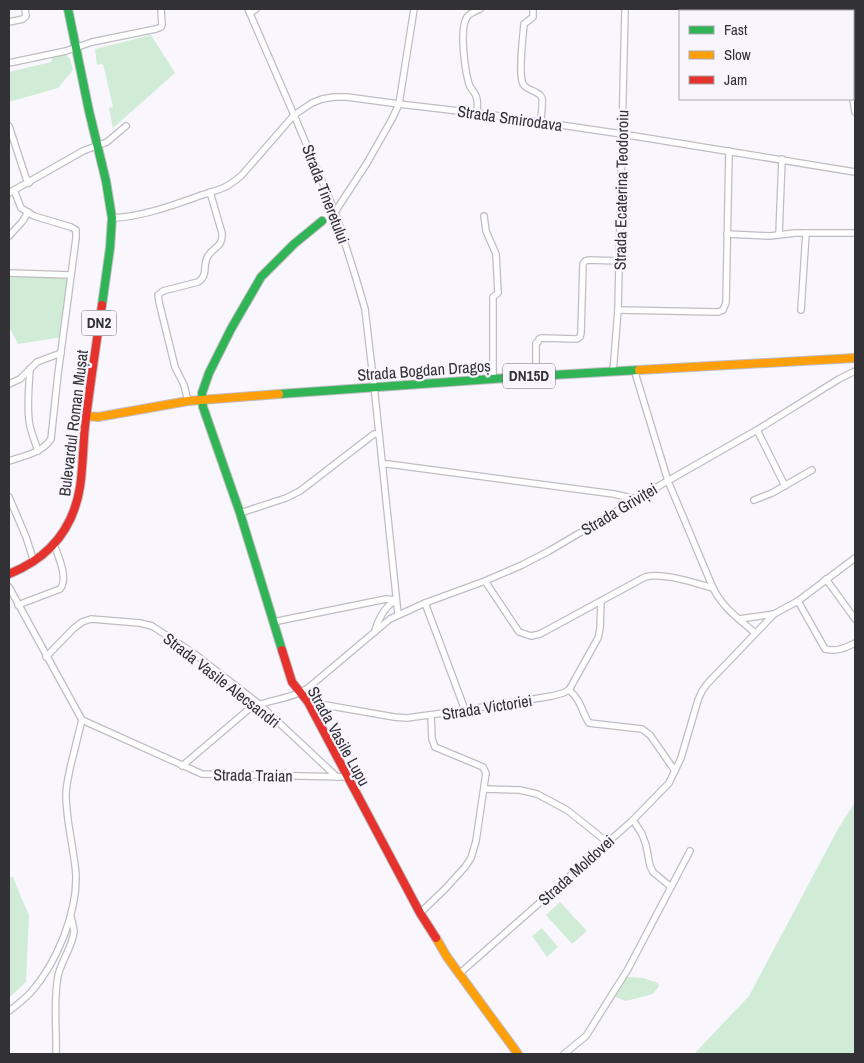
<svg xmlns="http://www.w3.org/2000/svg" width="864" height="1063" viewBox="0 0 864 1063" font-family="'Archivo Narrow',sans-serif">
<style>
.green{fill:#d1ecd6}
.lines{fill:none;stroke-linecap:round;stroke-linejoin:round}
.street-casing{stroke:#bfbdc2;stroke-width:8}
.fast-casing{stroke:#bfbdc2;stroke-width:10}
.slow-casing{stroke:#bfbdc2;stroke-width:10}
.jam-casing{stroke:#bfbdc2;stroke-width:10}
.street{stroke:#fefeff;stroke-width:5.5}
.fast{stroke:#30b455;stroke-width:8}
.slow{stroke:#ff9f0a;stroke-width:8}
.jam{stroke:#e5322d;stroke-width:8}
.labels{text-anchor:middle;stroke-width:4.5;stroke-linejoin:round;paint-order:stroke}
.shield{fill:#f8f5ff;stroke:#6d6c72;stroke-width:1}
.shield-label{font-size:15px;font-weight:bold;fill:#323135}
.street-label{font-size:16px;fill:#323135;stroke:#f8f5ff}
</style>
<rect width="100%" height="100%" fill="#f9f7fd"/>
<g class="green">
<polygon points="151,35 175,73 113,128 109,108 113,107 103,64 97,65 95,49"/>
<polygon points="65,54 70,59 73,70 58,88 9,102 9,72 51,62 53,56"/>
<polygon points="9,273 71,275 63,337 18,344 9,327"/>
<polygon points="855,802 855,1054 694,1054 749,996 838,829"/>
<polygon points="9,877 13,877 21,897 29,915 26,982 9,998"/>
<polygon points="560,902 587,931 572,944 546,915"/>
<polygon points="542,928 558,947 547,957 532,936"/>
<polygon points="628,977 643,978 658,983 659,986 653,994 626,1001 612,996 618,986"/>
</g>
<g class="lines">
<g class="street-casing">
<g id="street">
<polyline points="248,9 294,115 335,212 355,275 365,309 375,395 398,614"/>
<path d="M 533,9 L 533,17 L 524,24 C 523,37 518,74 523,84 C 527,91 540,91 542,98 C 543,103 541,116 541,122"/>
<polyline points="835,9 836,11"/>
<polyline points="250,13 256,9"/>
<polyline points="9,22 23,19 26,16 25,9"/>
<polyline points="853,38 855,38"/>
<polyline points="9,63 66,51 92,42 156,29 161,27 162,25 161,9"/>
<polyline points="853,99 855,112"/>
<path d="M 477,113 C 477,107 479,100 475,94 C 473,90 470,88 469,84 C 465,70 459,30 467,17 C 470,13 475,11 480,9"/>
<polyline points="9,126 26,178 29,183"/>
<polyline points="9,193 83,151 107,142 126,126"/>
<polyline points="335,212 367,163 392,119 399,104 414,9"/>
<polyline points="484,216 486,231 496,254 498,293 493,297 493,379"/>
<path d="M 112,218 C 141,217 171,206 199,196 C 207,193 217,191 225,187 C 231,184 236,180 241,176 L 294,115 L 312,103 L 322,99 L 334,97 L 347,97 L 399,104 L 493,115 L 622,134 L 855,172"/>
<polyline points="727,234 770,236 795,233 855,233"/>
<polyline points="779,234 782,159"/>
<polyline points="9,236 22,222 28,212"/>
<polyline points="9,273 71,275"/>
<polyline points="618,310 718,312 723,310 726,303 729,151"/>
<polyline points="801,310 806,233"/>
<path d="M 30,369 C 29,386 27,403 29,420 C 30,431 35,441 38,451"/>
<path d="M 636,371 L 636,376 L 668,481 L 713,588 C 723,608 738,618 755,633"/>
<polyline points="613,372 618,310 625,9"/>
<polyline points="536,376 536,343 538,342 539,339 541,338 577,339 580,337 581,333 583,264 585,261 588,260 619,261"/>
<polyline points="9,384 20,379 37,362 61,353"/>
<path d="M 188,401 L 184,385 L 175,367 L 159,302 L 158,295 L 163,291 L 198,282 C 209,275 202,265 208,256 C 214,246 223,248 222,233 L 210,192"/>
<polyline points="757,430 785,486"/>
<path d="M 9,461 C 23,456 42,453 51,439 L 58,374 L 76,238 L 76,230 L 71,227 L 34,216 L 21,208 L 14,190"/>
<polyline points="382,464 388,464 614,494 636,499"/>
<polyline points="9,497 26,537 34,562"/>
<polyline points="754,500 772,493 812,470"/>
<polyline points="240,513 286,498 300,491 374,434 378,434"/>
<polyline points="826,579 855,619"/>
<path d="M 485,581 L 519,632 L 531,636 L 540,634 L 645,577 C 664,572 694,583 713,588"/>
<path d="M 9,587 L 82,720 C 78,735 75,749 71,764 C 69,774 66,785 66,795 C 66,821 74,848 76,875 C 77,913 57,962 32,991 C 25,999 17,1005 9,1011"/>
<path d="M 798,601 L 825,649 C 837,652 845,648 855,643"/>
<polyline points="425,603 465,710"/>
<path d="M 18,605 L 60,589 C 69,579 58,556 54,544"/>
<polyline points="739,619 774,614"/>
<polyline points="273,622 386,599 396,600"/>
<path d="M 375,632 C 377,621 385,606 395,601"/>
<polyline points="46,657 73,629 82,622 91,619 140,623 152,626 192,652 259,704 337,777"/>
<path d="M 569,690 C 582,701 581,711 589,723 L 642,729 L 650,735 L 657,745 L 675,771"/>
<polyline points="308,702 394,717 407,718 465,710 552,696 563,693 569,690 598,638 600,629 601,601"/>
<polyline points="82,720 202,774 347,777"/>
<path d="M 182,766 L 249,709 C 268,699 290,700 308,688 L 390,619 L 425,603 L 485,581 L 522,565 L 549,551 L 610,515 L 636,499 L 757,430 L 839,379 L 855,371"/>
<polyline points="484,789 520,790 537,794 567,810 607,842"/>
<polyline points="633,820 642,834 646,845 650,866 653,872 671,887"/>
<polyline points="420,913 445,889 465,867 471,858 476,841 486,773 483,767 435,747 432,739 431,715"/>
<polyline points="459,974 633,820 669,783 681,758 698,700 702,691 707,684 774,614 798,601 855,558"/>
<path d="M 56,1054 C 57,1029 53,1002 58,976 C 61,961 72,948 74,932 C 74,928 72,922 71,917"/>
<polyline points="564,1054 586,1036 628,969 690,851"/>
</g>
</g>
<g class="fast-casing">
<g id="fast">
<polyline points="68,9 89,111 106,181 112,218 110,248 102,305"/>
<polyline points="279,394 536,376 639,370"/>
<polyline points="282,650 240,513 203,407 202,393 209,373 231,329 261,277 294,244 322,221"/>
</g>
</g>
<g class="slow-casing">
<g id="slow">
<polyline points="639,370 855,358"/>
<polyline points="87,416 98,417 188,401 279,394"/>
<polyline points="436,938 447,957 518,1054"/>
</g>
</g>
<g class="jam-casing">
<g id="jam">
<path d="M 9,574 C 49,558 73,530 80,487 C 83,467 83,446 85,426 C 90,386 96,345 102,305"/>
<polyline points="282,650 292,682 308,702 420,913 436,938"/>
</g>
</g>
<use href="#street" class="street"/>
<use href="#fast" class="fast"/>
<use href="#slow" class="slow"/>
<use href="#jam" class="jam"/>
</g>
<g class="labels">
<g class="shield">
<rect x="81.5" y="310.5" width="35" height="25" rx="4"/>
<rect x="503" y="363.5" width="52" height="25" rx="4"/>
</g>
<g class="shield-label">
<text x="99" y="328">DN2</text>
<text x="529" y="381">DN15D</text>
</g>
<g class="street-label">
<text transform="translate(510 118) rotate(8)" y="6">Strada Smirodava</text>
<text transform="translate(621 190) rotate(-89)" y="6">Strada Ecaterina Teodoroiu</text>
<text transform="translate(326 194) rotate(69)" y="6">Strada Tineretului</text>
<text transform="translate(424 370) rotate(-4)" y="6">Strada Bogdan Dragoș</text>
<text transform="translate(73 423) rotate(-83)" y="6">Bulevardul Roman Mușat</text>
<text transform="translate(619 509) rotate(-31)" y="6">Strada Griviței</text>
<text transform="translate(222 680) rotate(38)" y="6">Strada Vasile Alecsandri</text>
<text transform="translate(487 707) rotate(-9)" y="6">Strada Victoriei</text>
<text transform="translate(339 736) rotate(61)" y="6">Strada Vasile Lupu</text>
<text transform="translate(253 775) rotate(1)" y="6">Strada Traian</text>
<text transform="translate(576 870) rotate(-42)" y="6">Strada Moldovei</text>
</g>
</g>
<rect width="864" height="1063" fill="none" stroke="#323135" stroke-width="20"/>
<rect x="679" y="10" width="175" height="90" fill="#f8f5ff" stroke="#a9a7ae"/>
<rect x="689" y="26" width="25" height="8" fill="#30b455" stroke="#a9a7ae"/>
<text x="724" y="35" font-size="15" fill="#323135">Fast</text>
<rect x="689" y="51" width="25" height="8" fill="#ff9f0a" stroke="#a9a7ae"/>
<text x="724" y="60" font-size="15" fill="#323135">Slow</text>
<rect x="689" y="76" width="25" height="8" fill="#e5322d" stroke="#a9a7ae"/>
<text x="724" y="85" font-size="15" fill="#323135">Jam</text>
</svg>
